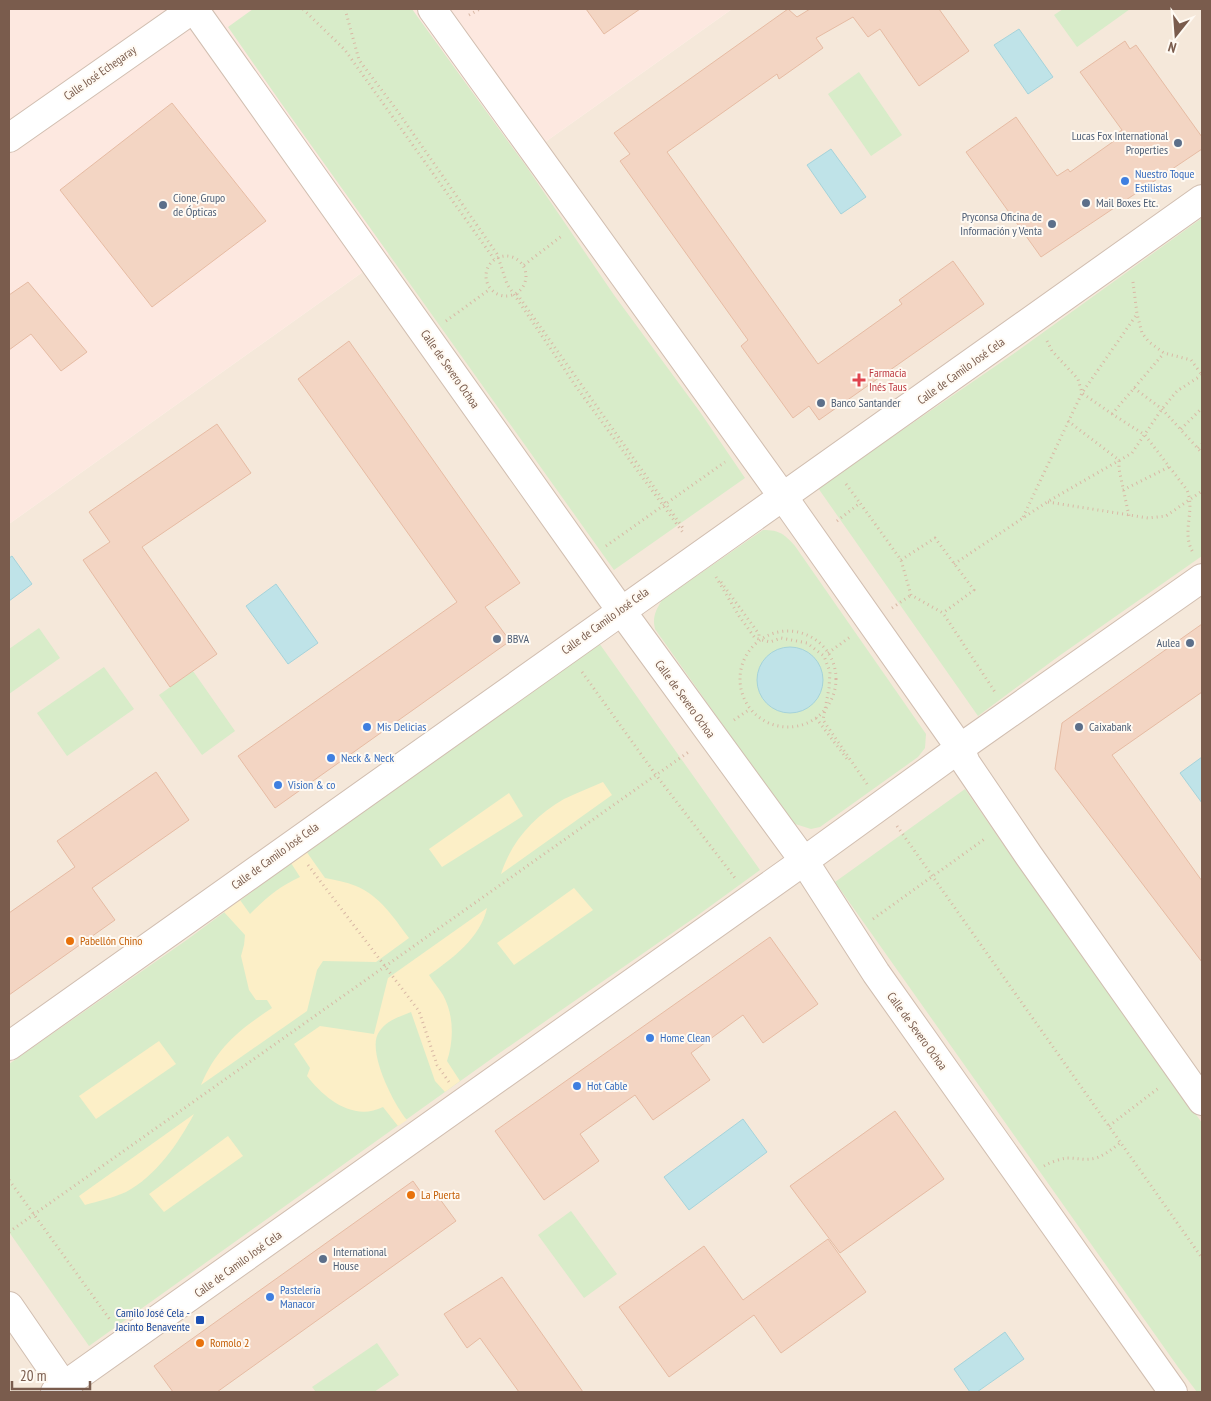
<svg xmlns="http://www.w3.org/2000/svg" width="1211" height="1401" viewBox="0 0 1211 1401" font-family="'PT Sans Narrow',sans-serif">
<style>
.residential{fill:#f5e8da}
.commercial{fill:#fde8e0}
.green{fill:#d8ecc9}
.sand{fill:#fcefc7}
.water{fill:#bfe3e8;stroke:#a5d3da}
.building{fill:#f3d5c3;stroke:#e6bba3}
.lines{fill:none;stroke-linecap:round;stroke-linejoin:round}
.street-casing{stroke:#d1beb0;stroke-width:30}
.path{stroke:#d9b8a5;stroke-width:3;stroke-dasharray:1 4;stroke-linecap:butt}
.street{stroke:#fff;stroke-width:28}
.service-dot{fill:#5c6f8a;stroke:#fffaf3;stroke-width:2}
.shop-dot{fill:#3f7fe0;stroke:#fffaf3;stroke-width:2}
.health-dot{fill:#e0444e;stroke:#fffaf3;stroke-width:2}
.food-dot{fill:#e8710a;stroke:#fffaf3;stroke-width:2}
.transit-dot{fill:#1a4fb4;stroke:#fffaf3;stroke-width:2}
.labels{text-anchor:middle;stroke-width:4;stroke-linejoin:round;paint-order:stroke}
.street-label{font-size:12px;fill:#7a5c4d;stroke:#fffaf3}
.service-label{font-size:12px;fill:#4e5e75;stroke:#fffaf3;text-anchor:start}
.shop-label{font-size:12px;fill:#366cbe;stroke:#fffaf3;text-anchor:start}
.health-label{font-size:12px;fill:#be3a42;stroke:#fffaf3;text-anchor:start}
.food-label{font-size:12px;fill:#c56008;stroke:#fffaf3;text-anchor:start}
.transit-label{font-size:12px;fill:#164399;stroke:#fffaf3;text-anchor:end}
</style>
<rect width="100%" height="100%" fill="#fdf6ec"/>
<polygon class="residential" points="732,9 1202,9 1202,1392 9,1392 9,524"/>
<polygon class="commercial" points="9,9 732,9 9,524"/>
<g class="green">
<polygon points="253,9 412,9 526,166 614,295 700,412 745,478 614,570 281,103 228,27"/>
<polygon points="1063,9 1130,9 1077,47 1054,15"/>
<polygon points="859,72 902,135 871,156 828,94"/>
<polygon points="1202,218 1202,556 1059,656 978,716 818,488 1016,352"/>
<path d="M 763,530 C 780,530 784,534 795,546 L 926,734 L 925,748 L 918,757 L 820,827 L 811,829 L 792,823 L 655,629 C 652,617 656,610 662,600 Z"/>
<polygon points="39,628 60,658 9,694 9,649"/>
<polygon points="599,643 760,870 694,918 501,1052 89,1346 9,1232 9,1064 188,939 344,824 537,689"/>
<polygon points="104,667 134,709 67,756 37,713"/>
<polygon points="193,671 235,731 202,755 159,695"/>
<polygon points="965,789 1014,860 1098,975 1202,1123 1202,1392 1197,1392 1178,1367 835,882"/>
<polygon points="571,1211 617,1274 584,1298 538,1235"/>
<polygon points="377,1343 399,1375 374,1392 316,1392 312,1387"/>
</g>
<g class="sand">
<path d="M 603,782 L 612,795 L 501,874 C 511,842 534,816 564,799 C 576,793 590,788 603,782 Z"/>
<polygon points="509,793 523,816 442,867 429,849"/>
<path d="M 306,851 L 325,878 C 335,880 346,882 356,886 C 380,896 394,918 409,938 L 376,962 L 323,961 L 317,970 L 307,1011 L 201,1085 C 217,1047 239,1030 272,1008 L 267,1000 L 256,1000 L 249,990 L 241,956 L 244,945 L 245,935 L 224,912 L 240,900 L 250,914 C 266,898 280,886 300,877 L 291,863 Z"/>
<polygon points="574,888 593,910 514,965 497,943"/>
<path d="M 487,908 C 481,937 452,959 429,975 C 433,982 439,988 443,995 C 454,1015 454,1040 447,1061 L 460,1081 L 445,1092 L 435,1081 L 411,1012 C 399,1017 387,1020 379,1032 C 366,1050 394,1105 407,1120 L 398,1126 L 383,1107 C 353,1122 324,1098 307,1076 L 310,1068 L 294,1044 L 320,1026 L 374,1034 L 388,978 Z"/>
<polygon points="159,1041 176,1064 96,1119 79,1096"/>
<path d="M 194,1114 C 178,1144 156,1176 126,1192 C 113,1198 98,1201 85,1205 L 79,1196 Z"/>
<polygon points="228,1136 243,1156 164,1212 149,1194"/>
</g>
<g class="water">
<polygon points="1019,29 1053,77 1028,94 994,45"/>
<polygon points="831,149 866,197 841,214 807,165"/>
<polygon points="12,556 32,584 9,601 9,558"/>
<polygon points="276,584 318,643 288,664 246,606"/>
<circle cx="790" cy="680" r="33"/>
<polygon points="1202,757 1202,803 1180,773"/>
<polygon points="743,1119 767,1152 689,1210 664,1177"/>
<polygon points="1005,1332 1024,1359 977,1392 970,1392 954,1369"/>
</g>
<g class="building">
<polygon points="586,9 640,9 604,34"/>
<polygon points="788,9 797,17 810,9 939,9 969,51 919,86 880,29 868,37 853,17 816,38 823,48 779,79 777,74 667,152 818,364 902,304 899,300 953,261 984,304 819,420 809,406 793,418 741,346 748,340 620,161 630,154 614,133"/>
<polygon points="1125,41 1130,49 1136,45 1202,137 1202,149 1041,257 966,152 1016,117 1057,176 1068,169 1070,172 1114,141 1111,138 1122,130 1080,72"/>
<polygon points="172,103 266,221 152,307 60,190"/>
<polygon points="28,282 87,352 61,371 31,334 9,350 9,295"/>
<polygon points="349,341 520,583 485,607 510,641 275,808 238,756 457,602 298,379"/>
<polygon points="217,424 251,473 142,547 217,654 170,687 83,560 110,542 89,512"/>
<polygon points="1202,624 1202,692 1112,755 1202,881 1202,962 1055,769 1062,723"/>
<polygon points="156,772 189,820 92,888 115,920 9,995 9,913 75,867 57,841"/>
<polygon points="770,937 818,1004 763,1043 743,1015 691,1053 710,1080 653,1120 635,1095 580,1134 599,1161 544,1200 495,1131"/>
<polygon points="895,1111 944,1179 840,1253 790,1186"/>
<polygon points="413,1181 425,1198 434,1191 456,1221 217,1392 173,1392 154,1366"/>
<polygon points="828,1239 866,1292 781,1353 754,1315 669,1377 619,1307 704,1246 743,1300"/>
<polygon points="502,1277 583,1392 519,1392 480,1338 467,1348 444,1314"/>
</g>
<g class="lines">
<g class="street-casing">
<g id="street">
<polyline points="194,9 612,598 804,861 876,973 1173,1392"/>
<polyline points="432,9 791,508 960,748 966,763 1029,856 1202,1101"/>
<polyline points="9,138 193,9"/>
<polyline points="9,1046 1202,199"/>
<polyline points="9,1306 68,1392"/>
<polyline points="55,1392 804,861 960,748 1202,578"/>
</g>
</g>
<g class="path">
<polyline points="303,9 345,50 494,259"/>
<polyline points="345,9 359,60 396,109 497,254 507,284 577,388 684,534"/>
<polyline points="469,15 480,9"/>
<circle cx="506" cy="276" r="20"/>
<polyline points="524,265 563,235"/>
<polyline points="1133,282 1137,314 1142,333 1149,342 1164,353 1191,360 1202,375"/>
<polyline points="517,294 683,528"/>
<polyline points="446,321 490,289"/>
<path d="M 1047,341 L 1052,351 L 1078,379 L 1082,393 L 1112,414 L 1145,435 L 1187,490 C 1196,512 1180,533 1194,554"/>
<polyline points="1134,388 1162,409 1202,453"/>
<polyline points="1112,414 1164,353"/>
<polyline points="1068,421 1119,460 1119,469 1129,516"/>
<polyline points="1181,429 1202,408"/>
<polyline points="1198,448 1202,444"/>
<polyline points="846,484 860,503"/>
<polyline points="1123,490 1169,467"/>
<polyline points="1048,502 1148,518 1166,516 1202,491"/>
<polyline points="1023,517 1082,393 1137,314"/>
<polyline points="837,521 860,503 901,560 911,595 943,613 995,692"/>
<polyline points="606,546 725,462"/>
<polyline points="901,560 935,538 974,590 943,613"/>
<polyline points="954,564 1047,502 1132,453 1162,409 1177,391 1202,375"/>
<polyline points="716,577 739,616 755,638 770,642 781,638 807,643 824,656 830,672 829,688 823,720 867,784"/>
<polyline points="721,582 759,634 759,639"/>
<polyline points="892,608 911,595"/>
<circle cx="788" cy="679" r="48"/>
<polyline points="828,653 850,637"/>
<polyline points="582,672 656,775 735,878"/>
<polyline points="816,718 847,759"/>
<polyline points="734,720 750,709"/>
<polyline points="897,826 1202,1258"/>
<polyline points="308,865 419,1011 437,1065 449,1082"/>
<polyline points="873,919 986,838"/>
<polyline points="1109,1126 1160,1087"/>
<path d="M 1044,1166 C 1051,1162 1060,1159 1067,1158 C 1077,1158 1086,1161 1096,1158 C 1105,1155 1112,1149 1120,1143"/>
<polyline points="9,1180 111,1321"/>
<polyline points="9,1232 690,751"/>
</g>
<use href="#street" class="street"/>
</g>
<g class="service-dot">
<circle cx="1178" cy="143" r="5"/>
<circle cx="1086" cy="203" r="5"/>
<circle cx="163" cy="205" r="5"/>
<circle cx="1052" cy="224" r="5"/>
<circle cx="821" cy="403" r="5"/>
<circle cx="497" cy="639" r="5"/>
<circle cx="1190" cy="643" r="5"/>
<circle cx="1079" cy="727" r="5"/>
<circle cx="323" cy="1259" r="5"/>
</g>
<g class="shop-dot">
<circle cx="1125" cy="181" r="5"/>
<circle cx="367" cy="727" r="5"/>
<circle cx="331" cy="758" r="5"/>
<circle cx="278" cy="785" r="5"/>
<circle cx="650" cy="1038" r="5"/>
<circle cx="577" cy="1086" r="5"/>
<circle cx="270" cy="1297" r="5"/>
</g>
<path class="health-dot" d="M856.5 372.5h5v5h5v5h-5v5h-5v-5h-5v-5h5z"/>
<g class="food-dot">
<circle cx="70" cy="941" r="5"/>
<circle cx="411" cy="1195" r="5"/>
<circle cx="200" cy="1343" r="5"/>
</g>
<rect class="transit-dot" x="195" y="1315" width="10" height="10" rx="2.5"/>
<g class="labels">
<g class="street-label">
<text transform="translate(100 73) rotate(-35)" y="4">Calle José Echegaray</text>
<text transform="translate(450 369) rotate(55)" y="4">Calle de Severo Ochoa</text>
<text transform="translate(961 371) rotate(-36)" y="4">Calle de Camilo José Cela</text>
<text transform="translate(605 621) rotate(-36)" y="4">Calle de Camilo José Cela</text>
<text transform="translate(685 699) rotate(54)" y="4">Calle de Severo Ochoa</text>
<text transform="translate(275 856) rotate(-36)" y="4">Calle de Camilo José Cela</text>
<text transform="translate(917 1031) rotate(54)" y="4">Calle de Severo Ochoa</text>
<text transform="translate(238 1264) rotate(-36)" y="4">Calle de Camilo José Cela</text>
</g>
<g class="service-label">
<text x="1168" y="140" text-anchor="end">Lucas Fox International<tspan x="1168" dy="14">Properties</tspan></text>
<text x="173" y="202">Cione, Grupo<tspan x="173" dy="14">de Ópticas</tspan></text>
<text x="1096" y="207">Mail Boxes Etc.</text>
<text x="1042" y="221" text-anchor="end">Pryconsa Oficina de<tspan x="1042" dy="14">Información y Venta</tspan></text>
<text x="831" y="407">Banco Santander</text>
<text x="507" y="643">BBVA</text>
<text x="1180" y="647" text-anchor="end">Aulea</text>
<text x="1089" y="731">Caixabank</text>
<text x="333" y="1256">International<tspan x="333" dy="14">House</tspan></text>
</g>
<g class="shop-label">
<text x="1135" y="178">Nuestro Toque<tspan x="1135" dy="14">Estilistas</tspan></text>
<text x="377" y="731">Mis Delicias</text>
<text x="341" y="762">Neck &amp; Neck</text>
<text x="288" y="789">Vision &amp; co</text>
<text x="660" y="1042">Home Clean</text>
<text x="587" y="1090">Hot Cable</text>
<text x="280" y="1294">Pastelería<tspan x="280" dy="14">Manacor</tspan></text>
</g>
<g class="health-label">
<text x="869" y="377">Farmacia<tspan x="869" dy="14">Inés Taus</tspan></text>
</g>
<g class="food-label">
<text x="80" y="945">Pabellón Chino</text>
<text x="421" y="1199">La Puerta</text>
<text x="210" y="1347">Romolo 2</text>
</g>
<g class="transit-label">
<text x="190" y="1317">Camilo José Cela -<tspan x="190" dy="14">Jacinto Benavente</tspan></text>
</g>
</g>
<rect width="1211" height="1401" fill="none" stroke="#7a5c4d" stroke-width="20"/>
<g transform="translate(1176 35) rotate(197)" stroke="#fffaf3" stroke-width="4" paint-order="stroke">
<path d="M0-4L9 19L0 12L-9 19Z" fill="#7a5c4d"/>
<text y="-8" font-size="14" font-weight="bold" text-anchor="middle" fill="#7a5c4d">N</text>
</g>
<path d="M12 1381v8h78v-8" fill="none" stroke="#7a5c4d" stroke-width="2.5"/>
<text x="20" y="1381" font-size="15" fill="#7a5c4d" stroke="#fffaf3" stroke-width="4" paint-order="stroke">20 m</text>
</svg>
